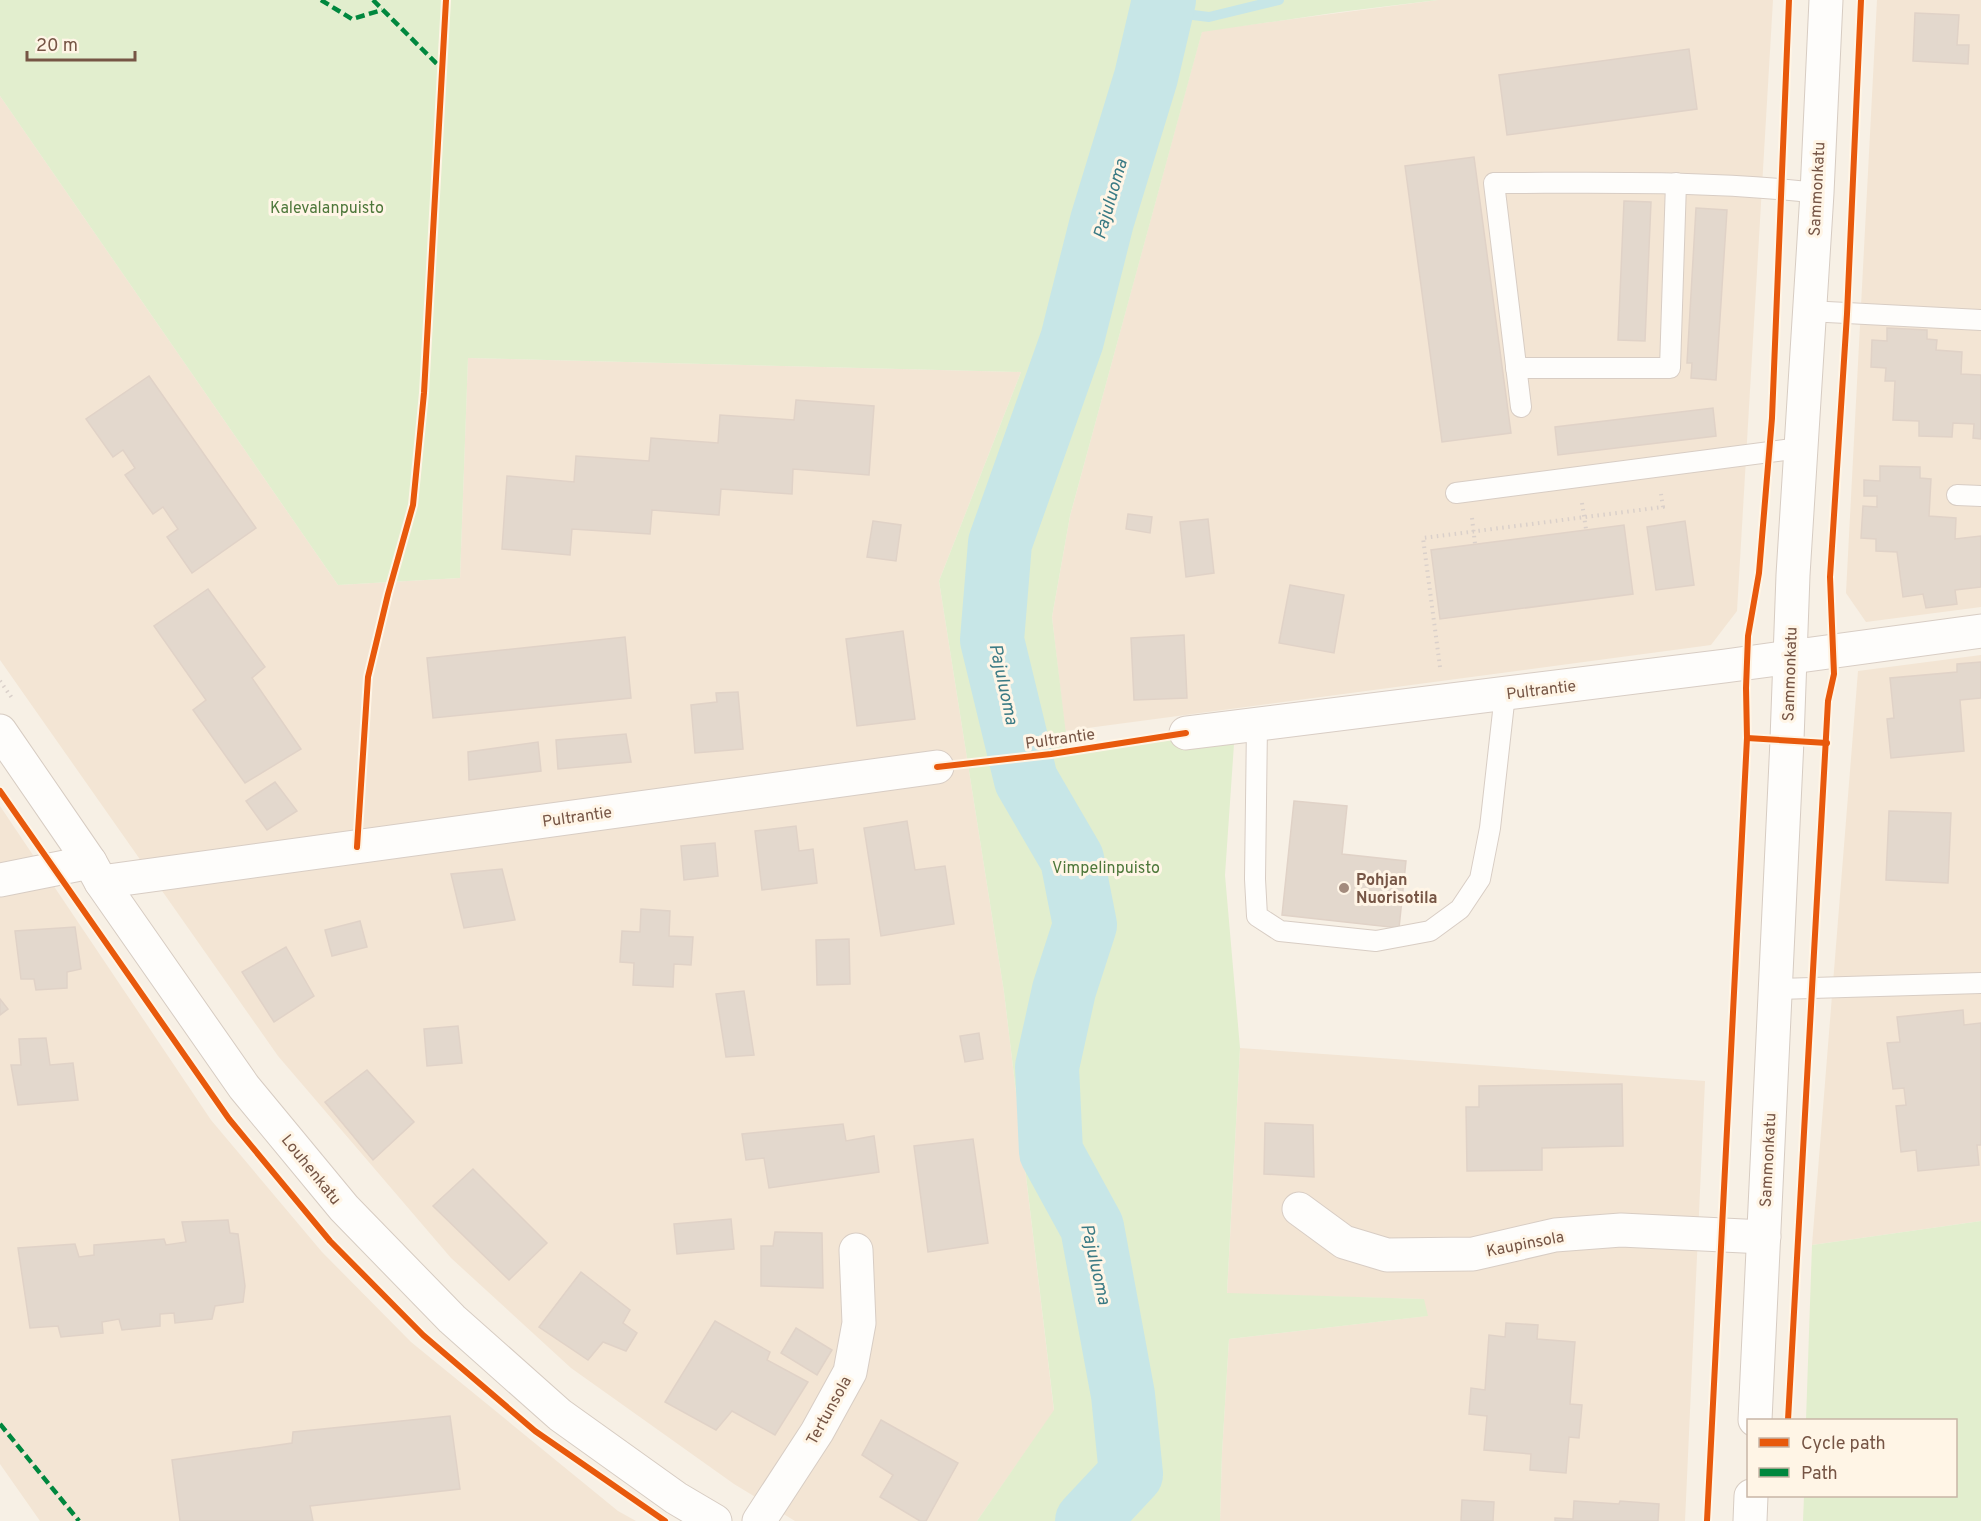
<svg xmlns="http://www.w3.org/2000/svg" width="1981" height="1521" viewBox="0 0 1981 1521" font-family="Overpass,sans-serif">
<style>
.residential{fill:#f3e5d4}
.green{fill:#e2eece}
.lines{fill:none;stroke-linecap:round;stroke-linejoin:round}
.stream{stroke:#c7e6e7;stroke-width:10}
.river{stroke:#c7e6e7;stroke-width:64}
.building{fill:#e3d8cd;stroke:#e0d2c7;stroke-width:1.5}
.lane-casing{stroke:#d8cdc4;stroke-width:22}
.street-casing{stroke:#d8cdc4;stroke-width:35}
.secondary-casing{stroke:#d7ccc2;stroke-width:35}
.path{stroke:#dad0ca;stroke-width:4;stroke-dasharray:1.5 4.5;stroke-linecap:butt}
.lane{stroke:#fefdfb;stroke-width:20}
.street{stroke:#fefdfb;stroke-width:33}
.secondary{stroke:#fefdfb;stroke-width:33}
.quiet{stroke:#00873e;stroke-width:4.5;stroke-dasharray:9 4.5;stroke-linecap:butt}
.cycleway-casing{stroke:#fff5e6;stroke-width:10}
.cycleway{stroke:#e8590c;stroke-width:6}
.poi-dot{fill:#a38b7d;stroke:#fff5e6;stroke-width:2}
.labels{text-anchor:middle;stroke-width:6;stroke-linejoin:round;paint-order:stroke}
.street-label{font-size:16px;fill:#765545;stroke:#fff5e6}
.park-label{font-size:16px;fill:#4d773a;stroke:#fff5e6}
.poi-label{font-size:16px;font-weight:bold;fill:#765545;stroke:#fff5e6;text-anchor:start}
.water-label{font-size:18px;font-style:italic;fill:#3a7a84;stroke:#fff5e6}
</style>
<rect width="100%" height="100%" fill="#f7f0e5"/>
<g class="residential">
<polygon points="1438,0 1773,0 1737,611 1711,645 1065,731 1052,617 1070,516 1202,31"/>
<polygon points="1877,0 1981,0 1981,607 1866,622 1846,593"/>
<polygon points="0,96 338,585 460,578 468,358 1021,372 939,581 1004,992 1054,1411 977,1521 795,1521 734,1484 571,1368 451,1258 278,1056 0,660"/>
<polygon points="1981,655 1981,1221 1812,1245 1858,671"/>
<polygon points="0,806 211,1120 322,1252 411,1342 618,1511 636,1521 40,1521 0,1464"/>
<polygon points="1240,1048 1705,1081 1685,1521 1220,1521 1222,1453 1229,1339 1427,1316 1423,1299 1227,1294"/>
</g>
<g class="green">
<polygon points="0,0 1438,0 1340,12 1202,32 1070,516 1052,617 1068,751 1186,733 1234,744 1225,875 1240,1048 1227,1293 1424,1299 1428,1316 1229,1339 1222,1453 1220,1521 977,1521 1054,1410 1004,992 939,581 1021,372 468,358 460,578 338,585 0,96"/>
<polygon points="1981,1221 1981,1521 1803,1521 1804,1496 1956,1496 1956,1420 1806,1420 1812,1245"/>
</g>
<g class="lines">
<polyline class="stream" points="1161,11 1209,17 1279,0"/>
<polyline class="river" points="1087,1521 1131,1474 1123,1395 1092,1227 1051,1152 1047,1067 1064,990 1085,925 1072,859 1026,780 992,640 1000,543 1072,340 1102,221 1146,77 1164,0"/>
</g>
<g class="building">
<polygon points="1915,13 1959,15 1957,45 1969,45 1968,64 1913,61"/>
<polygon points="1689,49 1697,109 1507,135 1499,75"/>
<polygon points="1474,157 1511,433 1442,442 1405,166"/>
<polygon points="1624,201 1651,202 1645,341 1618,340"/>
<polygon points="1696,208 1727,210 1716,380 1691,378 1692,363 1687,363"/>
<polygon points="1887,328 1927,330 1927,339 1937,340 1936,350 1962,352 1961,374 1981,375 1981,439 1973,438 1974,424 1953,423 1952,437 1919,436 1919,421 1893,420 1895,381 1885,381 1886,368 1871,367 1872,340 1887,341"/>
<polygon points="149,376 256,528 192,573 167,537 178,529 163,507 153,514 125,475 135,468 123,450 113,457 86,419"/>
<polygon points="796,400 874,406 869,475 793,469 792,494 721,489 719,515 652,510 650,534 572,529 570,555 502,549 507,476 574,482 576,456 649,461 651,438 718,443 720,415 794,420"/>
<polygon points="1713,408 1716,436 1558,455 1555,427"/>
<polygon points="1880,466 1920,467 1920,478 1931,479 1929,516 1956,518 1955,539 1981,536 1981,587 1955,590 1957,604 1926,608 1923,594 1903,597 1897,552 1876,551 1876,539 1861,538 1863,506 1877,507 1877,496 1864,496 1864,480 1880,481"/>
<polygon points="1128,514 1152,517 1150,533 1126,529"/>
<polygon points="1208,519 1214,573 1186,577 1180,522"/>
<polygon points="873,521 901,525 896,561 867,557"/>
<polygon points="1685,521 1694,585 1656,590 1647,527"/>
<polygon points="1624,525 1633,594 1440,619 1431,550"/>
<polygon points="1290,585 1344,595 1334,653 1279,643"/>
<polygon points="208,589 265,667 252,678 301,749 245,783 193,710 206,700 154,626"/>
<polygon points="903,631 915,719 857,726 846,639"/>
<polygon points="1184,635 1187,698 1134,700 1131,638"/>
<polygon points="625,637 631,698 433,718 427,658"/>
<polygon points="1981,662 1981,698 1960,700 1964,751 1891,758 1887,719 1894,718 1890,678 1957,672 1957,664"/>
<polygon points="738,692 743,749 695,753 691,705 717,702 716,693"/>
<polygon points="626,734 631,762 558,769 556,740"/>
<polygon points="538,742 541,771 469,780 468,752"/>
<polygon points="275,782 297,811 267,830 246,801"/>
<polygon points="1294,801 1347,806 1342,854 1406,861 1399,928 1282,915"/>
<polygon points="1889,811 1951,813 1948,883 1886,880"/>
<polygon points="907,821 915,870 945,866 954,924 881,936 864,828"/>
<polygon points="796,826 799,851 813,849 817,883 762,890 755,831"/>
<polygon points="715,843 718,876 684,880 681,846"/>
<polygon points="502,869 515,920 464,928 451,874"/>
<polygon points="641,909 670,911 669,936 693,937 691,965 674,964 673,987 633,985 634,963 620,962 622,931 640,932"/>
<polygon points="360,921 367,947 332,956 325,930"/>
<polygon points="75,927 81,969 67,972 67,988 36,990 34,979 21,979 15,931"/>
<polygon points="849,939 850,984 817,985 816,940"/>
<polygon points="286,947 314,996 274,1022 242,972"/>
<polygon points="744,991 754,1055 726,1057 716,994"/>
<polygon points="0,999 8,1009 0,1015"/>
<polygon points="1963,1010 1964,1025 1981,1023 1981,1145 1977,1145 1979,1165 1918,1171 1916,1150 1901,1152 1896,1106 1906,1105 1904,1088 1893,1089 1887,1043 1900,1042 1897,1017"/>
<polygon points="458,1026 462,1063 427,1066 424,1029"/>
<polygon points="979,1033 983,1059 965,1062 960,1036"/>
<polygon points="46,1038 50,1065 73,1063 78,1100 18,1105 11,1065 21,1065 19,1039"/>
<polygon points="367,1070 414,1122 373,1160 325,1102"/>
<polygon points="1622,1084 1623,1146 1542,1148 1542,1170 1467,1171 1466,1107 1479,1107 1479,1086"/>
<polygon points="1265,1123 1313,1125 1314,1177 1264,1174"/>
<polygon points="843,1124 846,1141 874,1136 879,1172 769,1188 764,1158 746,1160 742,1134"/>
<polygon points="973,1139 988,1243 928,1252 914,1146"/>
<polygon points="473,1169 547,1243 509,1280 433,1206"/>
<polygon points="731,1219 734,1249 677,1254 674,1224"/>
<polygon points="228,1220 230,1233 238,1234 245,1286 243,1302 215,1306 212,1319 175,1323 174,1313 160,1314 160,1326 122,1330 119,1319 102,1322 103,1333 61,1337 58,1326 30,1328 18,1248 75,1244 79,1257 94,1255 94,1245 164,1239 166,1245 186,1242 182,1222"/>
<polygon points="775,1232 822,1233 823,1288 761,1286 761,1246 773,1246"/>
<polygon points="581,1272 630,1310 623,1323 637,1333 626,1351 603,1342 588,1360 539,1327"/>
<polygon points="715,1321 770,1352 767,1360 808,1382 775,1435 732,1411 716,1430 665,1402"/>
<polygon points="1506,1323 1538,1325 1537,1339 1575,1342 1570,1404 1582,1405 1579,1438 1569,1437 1566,1473 1530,1470 1531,1454 1484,1450 1487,1416 1469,1414 1471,1388 1485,1390 1489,1335 1505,1337"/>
<polygon points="796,1328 832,1350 817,1375 781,1353"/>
<polygon points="450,1416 460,1489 310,1506 313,1521 180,1521 172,1460 292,1443 293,1432"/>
<polygon points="881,1420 958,1463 926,1521 920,1521 880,1497 893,1475 862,1455"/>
<polygon points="1462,1500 1494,1502 1493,1521 1461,1521"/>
<polygon points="1574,1501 1619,1504 1620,1501 1659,1504 1658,1521 1555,1521 1555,1518 1573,1519"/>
</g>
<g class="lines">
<g class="lane-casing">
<g id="lane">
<polyline points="1808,311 1981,320"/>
<polyline points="1516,368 1670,368 1676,183"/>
<path d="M 1521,407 L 1494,183 C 1601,183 1709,180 1817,193"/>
<polyline points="1456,493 1800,448"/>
<polyline points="1957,495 1981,496"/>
<polyline points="1257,724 1255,879 1257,916 1280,931 1376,941 1430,931 1460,909 1480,879 1490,828 1505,694"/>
<polyline points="1776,989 1981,983"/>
</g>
</g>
<g class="street-casing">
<g id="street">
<polyline points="1186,733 1725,666 1981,631"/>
<polyline points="0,880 90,862"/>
<polyline points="101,882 937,767"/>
<polyline points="1299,1209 1344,1242 1387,1255 1473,1254 1555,1235 1621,1230 1764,1237"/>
<polyline points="759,1521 817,1432 850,1372 859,1323 856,1250"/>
</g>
</g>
<g class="secondary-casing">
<g id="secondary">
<polyline points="0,731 90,862 101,882 244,1087 344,1208 452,1319 560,1415 676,1498 715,1521"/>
<polyline points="1755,1420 1787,740 1793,575 1817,193 1826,0"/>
<polyline points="1750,1521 1751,1496"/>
</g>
</g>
<g class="path">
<polyline points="1582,503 1586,529"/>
<polyline points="1472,518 1475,544"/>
<polyline points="1440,667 1423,538 1663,507 1661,494"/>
<polyline points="0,681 12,698"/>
</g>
<use href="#lane" class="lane"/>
<use href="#street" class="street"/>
<use href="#secondary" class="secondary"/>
<g class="quiet">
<polyline points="321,0 352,19 382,10"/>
<polyline points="373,0 442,69"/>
<polyline points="0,1424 79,1521"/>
</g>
<g class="cycleway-casing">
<g id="cycleway">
<polyline points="1747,738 1827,743"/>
<polyline points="937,767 1051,754 1186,733"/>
<polyline points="0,791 229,1119 330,1241 423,1335 535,1431 665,1521"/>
<polyline points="357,847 368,677 388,594 413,505 424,393 446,0"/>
<polyline points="1788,1420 1828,701 1834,674 1830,577 1847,314 1861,0"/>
<polyline points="1707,1521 1747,738 1746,688 1748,636 1759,573 1772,418 1789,0"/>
</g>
</g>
<use href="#cycleway" class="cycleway"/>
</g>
<circle class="poi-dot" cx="1344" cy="888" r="6"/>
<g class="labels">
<g class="street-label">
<text transform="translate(1816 189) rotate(-87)" y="6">Sammonkatu</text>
<text transform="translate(1789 674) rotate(-88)" y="6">Sammonkatu</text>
<text transform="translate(1541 689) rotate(-7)" y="6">Pultrantie</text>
<text transform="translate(1060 738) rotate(-8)" y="6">Pultrantie</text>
<text transform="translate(577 816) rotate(-8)" y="6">Pultrantie</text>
<text transform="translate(1767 1160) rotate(-87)" y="6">Sammonkatu</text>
<text transform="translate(312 1169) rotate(51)" y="6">Louhenkatu</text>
<text transform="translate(1525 1243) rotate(-11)" y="6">Kaupinsola</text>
<text transform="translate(828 1410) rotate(-61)" y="6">Tertunsola</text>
</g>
<g class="park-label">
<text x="327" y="213">Kalevalanpuisto</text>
<text x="1106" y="873">Vimpelinpuisto</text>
</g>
<g class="poi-label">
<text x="1356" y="885">Pohjan<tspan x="1356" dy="18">Nuorisotila</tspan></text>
</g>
<g class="water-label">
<text transform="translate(1110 199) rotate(-74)" y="6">Pajuluoma</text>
<text transform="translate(1004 684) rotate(78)" y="6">Pajuluoma</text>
<text transform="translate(1096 1264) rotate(77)" y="6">Pajuluoma</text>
</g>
</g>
<rect x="1747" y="1419" width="210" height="78" fill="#fff5e6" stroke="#c8b5a6" stroke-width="1.5"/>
<rect x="1759" y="1438" width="30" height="9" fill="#e8590c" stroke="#c8b5a6" stroke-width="1.5"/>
<text x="1801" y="1449" font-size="18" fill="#765545">Cycle path</text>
<rect x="1759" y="1468" width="30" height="9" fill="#00873e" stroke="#c8b5a6" stroke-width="1.5"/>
<text x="1801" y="1479" font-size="18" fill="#765545">Path</text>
<path d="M27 51v9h108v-9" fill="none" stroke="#765545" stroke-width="3"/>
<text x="36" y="51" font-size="18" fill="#765545" stroke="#fff5e6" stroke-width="4.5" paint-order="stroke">20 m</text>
</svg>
